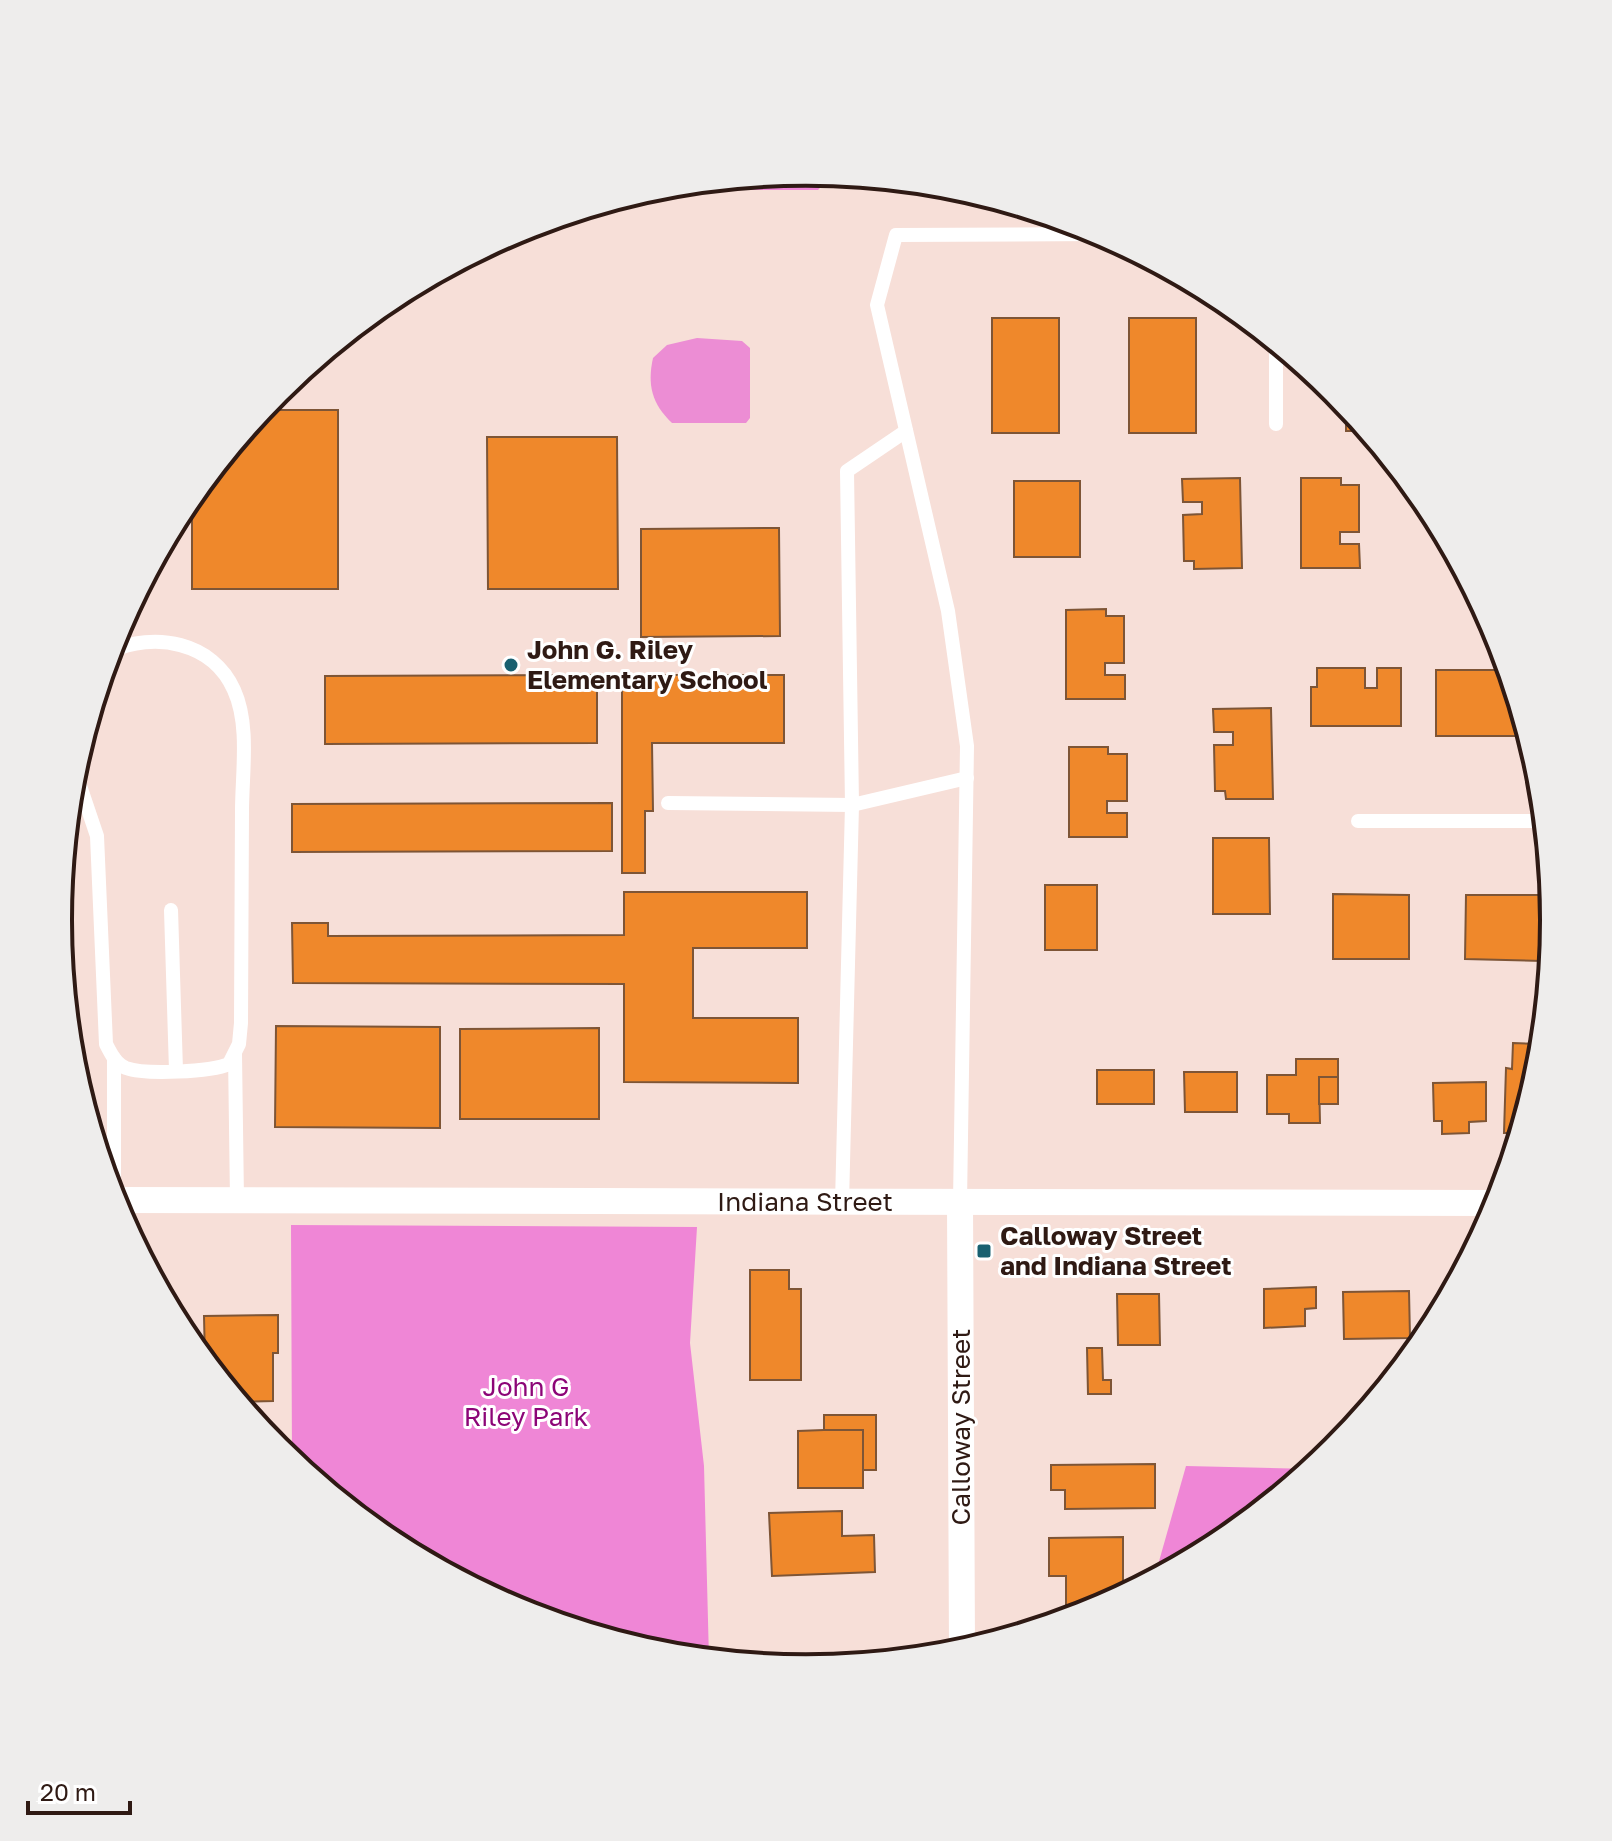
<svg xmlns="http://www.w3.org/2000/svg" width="1612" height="1841" viewBox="0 0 1612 1841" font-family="'Golos Text',sans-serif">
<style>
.green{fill:#ec8dd4}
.forest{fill:#ef86d6}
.building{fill:#ef882b;stroke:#7e5536;stroke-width:2}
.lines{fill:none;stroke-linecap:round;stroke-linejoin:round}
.lane{stroke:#fff;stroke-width:14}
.street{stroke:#fff;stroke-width:26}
.poi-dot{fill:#196070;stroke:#fff;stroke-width:3}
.labels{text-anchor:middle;stroke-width:6;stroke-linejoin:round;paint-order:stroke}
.poi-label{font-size:26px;font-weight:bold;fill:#2f1a14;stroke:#fff;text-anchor:start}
.street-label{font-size:26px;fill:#2f1a14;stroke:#fff}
.park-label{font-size:26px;fill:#8c0577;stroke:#fff}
.rim{fill:none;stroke:#2f1a14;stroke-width:4}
</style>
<rect width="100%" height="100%" fill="#f7dfd8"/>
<path class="green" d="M 697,338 L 742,341 L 750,348 L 750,418 L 746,423 L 672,423 C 652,404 647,385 653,358 L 667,345 Z"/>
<g class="forest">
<polygon points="806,173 832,175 818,190 651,190"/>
<path d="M 291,1225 L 697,1227 L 690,1343 L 704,1466 L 709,1659 C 598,1648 486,1603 391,1543 C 356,1520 324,1488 292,1462 Z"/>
<polygon points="1186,1466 1311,1469 1221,1543 1154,1579"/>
</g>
<g class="building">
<rect x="992" y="318" width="67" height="115"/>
<rect x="1129" y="318" width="67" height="115"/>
<polygon points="1346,406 1367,431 1346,431"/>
<polygon points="262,410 338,410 338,589 192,589 192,510 181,510"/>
<polygon points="487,437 617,437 618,589 488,589"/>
<polygon points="1240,478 1242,568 1194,569 1194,561 1184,561 1183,515 1202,514 1202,502 1183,502 1182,479"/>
<polygon points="1301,478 1341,478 1341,485 1359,485 1359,532 1340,532 1340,544 1359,544 1360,568 1301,568"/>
<rect x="1014" y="481" width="66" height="76"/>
<polygon points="779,528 780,636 641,637 641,529"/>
<polygon points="1106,609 1106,616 1124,616 1124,663 1105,663 1105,675 1125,675 1125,699 1066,699 1066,610"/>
<polygon points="1317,668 1365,668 1365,688 1377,688 1377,668 1401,668 1401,726 1311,726 1311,687 1317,687"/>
<polygon points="1436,670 1508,670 1528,736 1436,736"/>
<polygon points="597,675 597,743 325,744 325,676"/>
<polygon points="622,675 784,675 784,743 652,743 653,811 645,811 645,873 622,873"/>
<polygon points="1271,708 1273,799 1226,799 1225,791 1215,791 1214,745 1233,745 1233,732 1214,732 1213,709"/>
<polygon points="1069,747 1108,747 1108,754 1127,754 1127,801 1107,801 1107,813 1127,813 1127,837 1069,837"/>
<polygon points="612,803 612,851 292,852 292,804"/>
<polygon points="1213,838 1269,838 1270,914 1213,914"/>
<rect x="1045" y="885" width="52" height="65"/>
<polygon points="624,892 807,892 807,948 693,948 693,1018 798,1018 798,1083 624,1082 624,984 293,983 292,923 328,923 328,936 624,935"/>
<polygon points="1333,894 1409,895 1409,959 1333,959"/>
<polygon points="1466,895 1542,895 1542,961 1465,959"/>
<polygon points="276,1026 440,1027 440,1128 275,1127"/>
<polygon points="599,1028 599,1119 460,1119 460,1029"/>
<polygon points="1513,1043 1542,1044 1540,1067 1519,1133 1504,1133 1506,1068 1512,1069"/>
<polygon points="1296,1059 1338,1059 1338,1077 1319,1077 1320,1123 1289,1123 1289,1114 1267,1114 1267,1075 1296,1075"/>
<rect x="1097" y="1070" width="57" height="34"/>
<polygon points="1184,1072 1237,1072 1237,1112 1185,1112"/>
<rect x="1319" y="1077" width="19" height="27"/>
<polygon points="1486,1082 1486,1121 1469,1122 1469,1133 1442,1134 1442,1121 1434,1121 1433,1083"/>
<polygon points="750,1270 789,1270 789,1289 801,1289 801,1380 750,1380"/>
<polygon points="1316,1287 1316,1308 1305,1309 1305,1326 1264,1328 1264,1289"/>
<polygon points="1409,1291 1410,1338 1344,1339 1343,1292"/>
<polygon points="1117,1294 1159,1294 1160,1345 1118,1345"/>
<polygon points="278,1315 278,1353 273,1353 273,1401 238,1402 205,1361 204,1316"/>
<polygon points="1087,1348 1102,1348 1103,1380 1111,1380 1111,1394 1088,1394"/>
<polygon points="824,1415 876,1415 876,1470 863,1470 863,1430 824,1430"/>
<polygon points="824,1430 863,1430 863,1488 798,1488 798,1431"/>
<polygon points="1155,1464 1155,1508 1065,1509 1065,1490 1051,1490 1051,1465"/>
<polygon points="842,1511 842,1536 874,1535 875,1572 772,1576 769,1513"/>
<polygon points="1123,1537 1123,1595 1091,1612 1066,1612 1066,1576 1049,1576 1049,1538"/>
</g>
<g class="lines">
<g class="lane">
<polyline points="1276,343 1276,424"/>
<path d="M 74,768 L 97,836 L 106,1044 C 111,1054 116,1064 126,1068 C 145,1075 211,1072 229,1064 L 239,1044 L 241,1023 C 241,953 242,882 242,811 C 242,773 250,725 234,690 C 213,642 154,631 110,652"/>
<polyline points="668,803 852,805 967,778"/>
<polyline points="1358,821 1544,821"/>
<polyline points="171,910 176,1070"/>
<polyline points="235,1054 237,1200"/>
<polyline points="114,1058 114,1200"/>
<polyline points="960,1202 967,746 948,611 877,305 896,235 1101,234"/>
<polyline points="842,1203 852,805 847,471 906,431"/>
</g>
<g class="street">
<polyline points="113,1200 1498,1203"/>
<polyline points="960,1202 962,1651"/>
</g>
</g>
<g class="poi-dot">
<circle cx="511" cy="665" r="8"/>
<rect x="976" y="1243" width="16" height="16" rx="4"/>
</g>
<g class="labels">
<g class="poi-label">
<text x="527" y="659">John G. Riley<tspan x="527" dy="30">Elementary School</tspan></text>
<text x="1000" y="1245">Calloway Street<tspan x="1000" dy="30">and Indiana Street</tspan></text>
</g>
<g class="street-label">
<text x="805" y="1211">Indiana Street</text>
<text transform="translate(961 1427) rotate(-90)" y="9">Calloway Street</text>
</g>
<g class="park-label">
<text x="526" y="1396">John G<tspan x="526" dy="30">Riley Park</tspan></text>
</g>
</g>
<path d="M0 0H1612V1841H0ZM72 920a734 734 0 1 1 1468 0a734 734 0 1 1-1468 0Z" fill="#eeedec" fill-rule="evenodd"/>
<path class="rim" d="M72 920a734 734 0 1 1 1468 0a734 734 0 1 1-1468 0Z"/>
<path d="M28 1801v12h102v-12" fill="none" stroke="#2f1a14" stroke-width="4"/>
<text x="40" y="1801" font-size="24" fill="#2f1a14" stroke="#ffffff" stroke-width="6" paint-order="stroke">20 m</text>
</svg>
